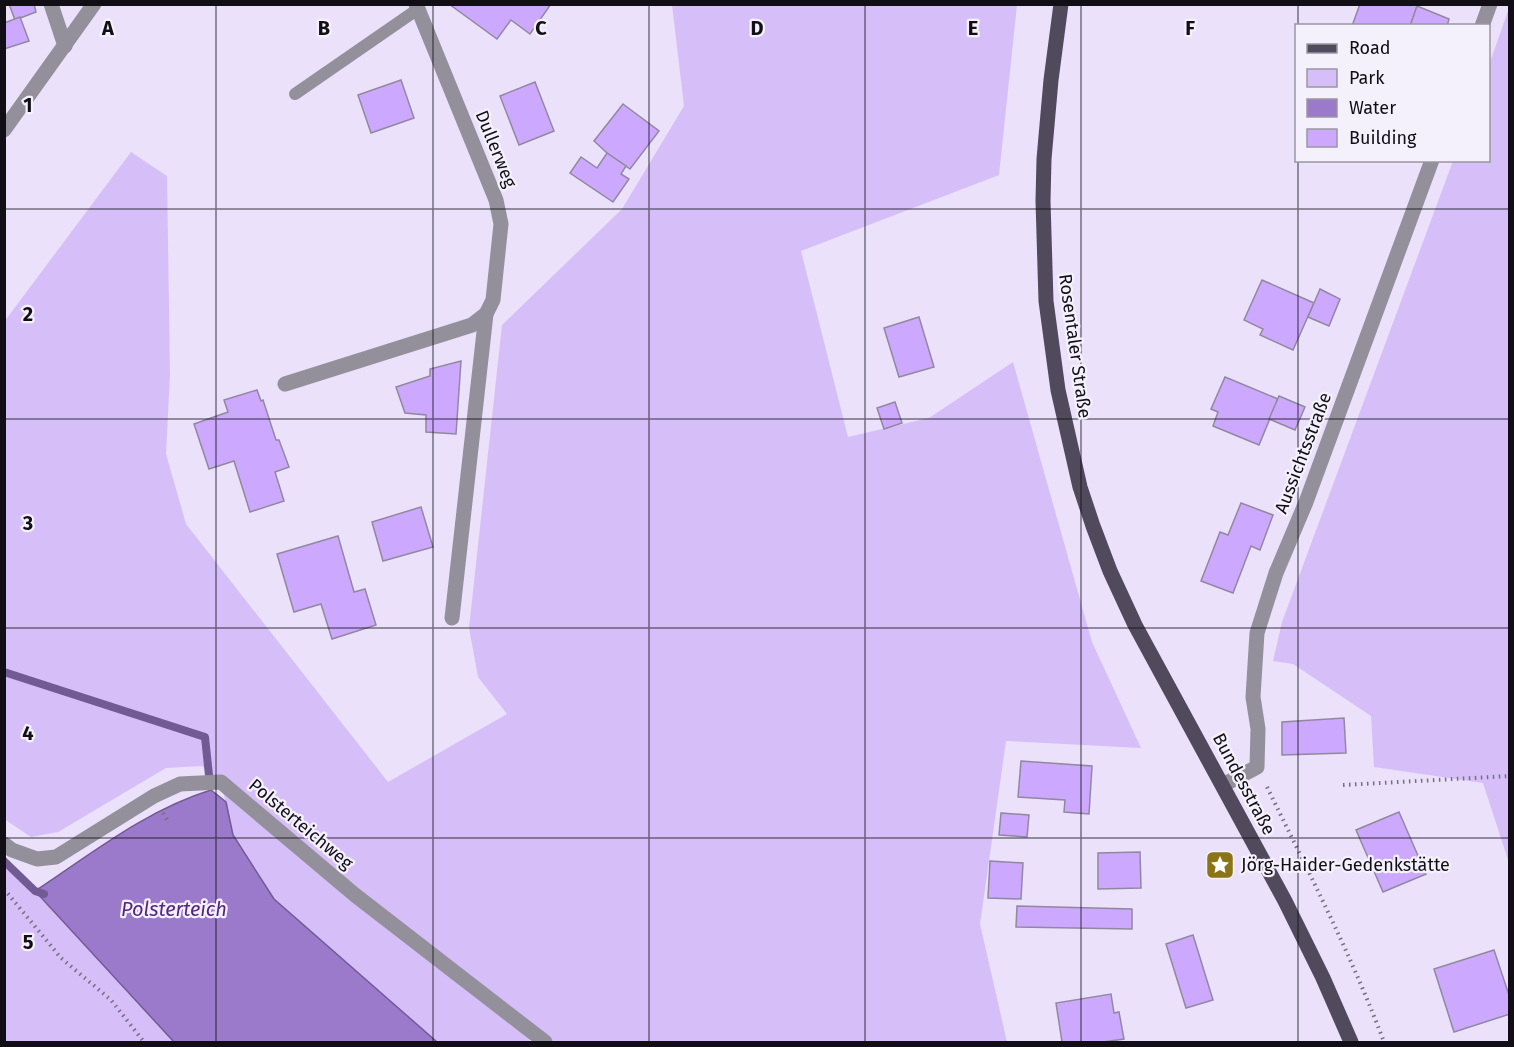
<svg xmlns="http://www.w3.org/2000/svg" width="1514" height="1047" viewBox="0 0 1514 1047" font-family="'Fira Sans',sans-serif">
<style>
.green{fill:#d6bff9}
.water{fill:#9c7acb;stroke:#725a95;stroke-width:1.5}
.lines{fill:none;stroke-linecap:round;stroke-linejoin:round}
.stream{stroke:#725a95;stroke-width:8}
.building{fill:#cca9fe;stroke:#9188a0;stroke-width:1.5}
.path{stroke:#756f7f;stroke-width:4;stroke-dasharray:1.5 4.5;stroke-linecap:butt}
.lane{stroke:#94909b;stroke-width:12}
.street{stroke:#94909b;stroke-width:15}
.primary{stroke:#514a5d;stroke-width:15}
.grid{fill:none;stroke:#110e16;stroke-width:1.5;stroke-opacity:0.55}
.labels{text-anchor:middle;stroke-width:4.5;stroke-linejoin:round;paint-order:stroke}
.street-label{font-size:18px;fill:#110e16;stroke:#f5f1fc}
.poi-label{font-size:18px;fill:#110e16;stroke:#f5f1fc;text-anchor:start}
.water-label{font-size:20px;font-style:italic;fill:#542484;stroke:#f5f1fc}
.grid-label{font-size:20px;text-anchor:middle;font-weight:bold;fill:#110e16;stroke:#f5f1fc;stroke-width:4.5;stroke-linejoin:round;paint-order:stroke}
</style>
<rect width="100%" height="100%" fill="#ebe1fb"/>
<g class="green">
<polygon points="672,5 1017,5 999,175 801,251 848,437 929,418 1013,362 1092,642 1141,748 1006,741 980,924 1007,1042 545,1042 511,1017 531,1042 437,1042 274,899 233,835 221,782 202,766 166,768 58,832 31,837 4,819 4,322 131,152 167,176 170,374 166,454 186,524 388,782 507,714 478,677 469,628 502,325 622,209 684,106"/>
<polygon points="1509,8 1509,863 1483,783 1374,767 1371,716 1293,664 1273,661 1282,622 1453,161 1488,160 1489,65"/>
<polygon points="4,862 35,891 174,1042 5,1042"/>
</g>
<path class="water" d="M 211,790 L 226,802 L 233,835 L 274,899 L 437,1042 L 174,1042 L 35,891 C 91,854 146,810 211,790 Z"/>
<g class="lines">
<g class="stream">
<polyline points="4,672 205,737 210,785"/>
<polyline points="4,861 35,891 44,894"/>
</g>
</g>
<g class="building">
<polygon points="9,4 34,4 36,12 15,20"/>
<polygon points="449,4 551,4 530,34 511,20 497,39"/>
<polygon points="1360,4 1418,4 1410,26 1352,26"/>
<polygon points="1417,6 1449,19 1447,26 1410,26"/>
<polygon points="20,17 29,41 4,49 4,23"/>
<polygon points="401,80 414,118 371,133 358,95"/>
<polygon points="535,82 554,131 519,145 500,96"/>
<polygon points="623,104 659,131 630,169 607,153 594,141"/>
<polygon points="607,153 626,166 621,174 629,179 613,202 570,173 581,157 597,168"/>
<polygon points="1262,280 1314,303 1293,350 1260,335 1263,329 1244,320"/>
<polygon points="1320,289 1340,299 1329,326 1308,317"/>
<polygon points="919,317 934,367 899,377 884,328"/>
<polygon points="461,361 456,434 426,432 426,415 405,413 396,387 430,376 430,369"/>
<polygon points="1225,377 1278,399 1259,445 1213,426 1218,412 1211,409"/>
<polygon points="257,390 261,401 263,400 276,440 279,440 289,467 275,472 284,501 250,512 234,461 209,469 194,424 228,412 224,400"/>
<polygon points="1279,396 1305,407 1295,430 1269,419"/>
<polygon points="895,402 902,423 884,429 877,408"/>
<polygon points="1241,503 1273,515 1260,550 1251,546 1233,593 1201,581 1220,532 1228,535"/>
<polygon points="421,507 433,547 383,561 372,522"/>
<polygon points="338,536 354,592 365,589 376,625 332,639 321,604 294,612 277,554"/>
<polygon points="1344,718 1346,753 1282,755 1282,722"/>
<polygon points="1021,761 1092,766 1089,814 1064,812 1065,800 1018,797"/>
<polygon points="1399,812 1426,874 1383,892 1356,830"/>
<polygon points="1001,813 1029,815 1027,837 999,835"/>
<polygon points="1140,852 1141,888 1098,889 1098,853"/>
<polygon points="990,861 1023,863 1021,899 988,898"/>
<polygon points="1017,906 1132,909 1132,929 1016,927"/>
<polygon points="1193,935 1213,1000 1186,1008 1166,944"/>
<polygon points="1494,950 1510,998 1510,1014 1454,1032 1434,969"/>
<polygon points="1111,994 1114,1013 1119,1012 1124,1039 1103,1042 1062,1042 1056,1003"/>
</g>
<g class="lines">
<g class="path">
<polyline points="1343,785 1510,776"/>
<path d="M 1267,787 C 1308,871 1351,954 1384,1042"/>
<polyline points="163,813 169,823"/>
<polyline points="4,889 61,958 111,1000 144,1042"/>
</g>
<polyline class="lane" points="295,94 418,9"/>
<g class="street">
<polyline points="51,4 65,46"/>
<polyline points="1482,26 1490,4"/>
<polyline points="4,130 94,4"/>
<polyline points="285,384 472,325 486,314 493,300 501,224 496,200 416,4"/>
<polyline points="452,618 486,314"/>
<polyline points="1223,785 1257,767 1258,729 1253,697 1257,633 1276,573 1306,502 1432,160"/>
<polyline points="4,844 12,850 37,859 56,857 154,796 180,784 221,782 355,895 545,1042"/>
</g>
<polyline class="primary" points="1061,4 1051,80 1044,159 1043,201 1046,301 1058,390 1080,487 1093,526 1110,571 1135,625 1285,901 1323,978 1351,1042"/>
</g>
<path class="grid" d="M 216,4 L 216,1042M 433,4 L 433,1042M 649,4 L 649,1042M 865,4 L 865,1042M 1081,4 L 1081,1042M 1298,4 L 1298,26M 1298,160 L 1298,1042M 4,209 L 1510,209M 4,419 L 1510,419M 4,628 L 1510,628M 4,838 L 1510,838"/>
<defs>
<g id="sight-square" transform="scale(1.5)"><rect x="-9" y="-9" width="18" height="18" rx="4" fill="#8c7316" stroke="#f5f1fc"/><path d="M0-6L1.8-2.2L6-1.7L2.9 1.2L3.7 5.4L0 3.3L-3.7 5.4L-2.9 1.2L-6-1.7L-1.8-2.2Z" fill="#fff"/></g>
</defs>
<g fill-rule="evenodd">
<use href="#sight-square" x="1220" y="865"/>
</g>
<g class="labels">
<g class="street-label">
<text transform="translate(496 149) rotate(68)" y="6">Dullerweg</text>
<text transform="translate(1075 346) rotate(82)" y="6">Rosentaler Straße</text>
<text transform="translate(1303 453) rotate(-69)" y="6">Aussichtsstraße</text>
<text transform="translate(1244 784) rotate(62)" y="6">Bundesstraße</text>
<text transform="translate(301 824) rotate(40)" y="6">Polsterteichweg</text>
</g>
<g class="poi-label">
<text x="1241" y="871">Jörg-Haider-Gedenkstätte</text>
</g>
<g class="water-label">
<text x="174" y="916">Polsterteich</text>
</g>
</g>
<g class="grid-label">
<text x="108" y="35">A</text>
<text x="324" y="35">B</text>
<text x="541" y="35">C</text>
<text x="757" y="35">D</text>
<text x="973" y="35">E</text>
<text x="1190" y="35">F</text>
<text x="28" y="112">1</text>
<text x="28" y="321">2</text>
<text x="28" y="530">3</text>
<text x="28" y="740">4</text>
<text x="28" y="949">5</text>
</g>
<rect width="1514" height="1047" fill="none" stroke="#110e16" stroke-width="12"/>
<rect x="1295" y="24" width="195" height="138" fill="#f5f1fc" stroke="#9a96a0" stroke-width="1.5"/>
<rect x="1307" y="44" width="30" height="9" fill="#514a5d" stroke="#9a96a0" stroke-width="1.5"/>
<text x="1349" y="54" font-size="18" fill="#110e16">Road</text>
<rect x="1307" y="69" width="30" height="18" fill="#d6bff9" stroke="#9a96a0" stroke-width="1.5"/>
<text x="1349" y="84" font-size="18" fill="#110e16">Park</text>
<rect x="1307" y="99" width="30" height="18" fill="#9c7acb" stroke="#9a96a0" stroke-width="1.5"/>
<text x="1349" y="114" font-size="18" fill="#110e16">Water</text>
<rect x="1307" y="129" width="30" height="18" fill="#cca9fe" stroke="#9a96a0" stroke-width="1.5"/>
<text x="1349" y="144" font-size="18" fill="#110e16">Building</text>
</svg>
